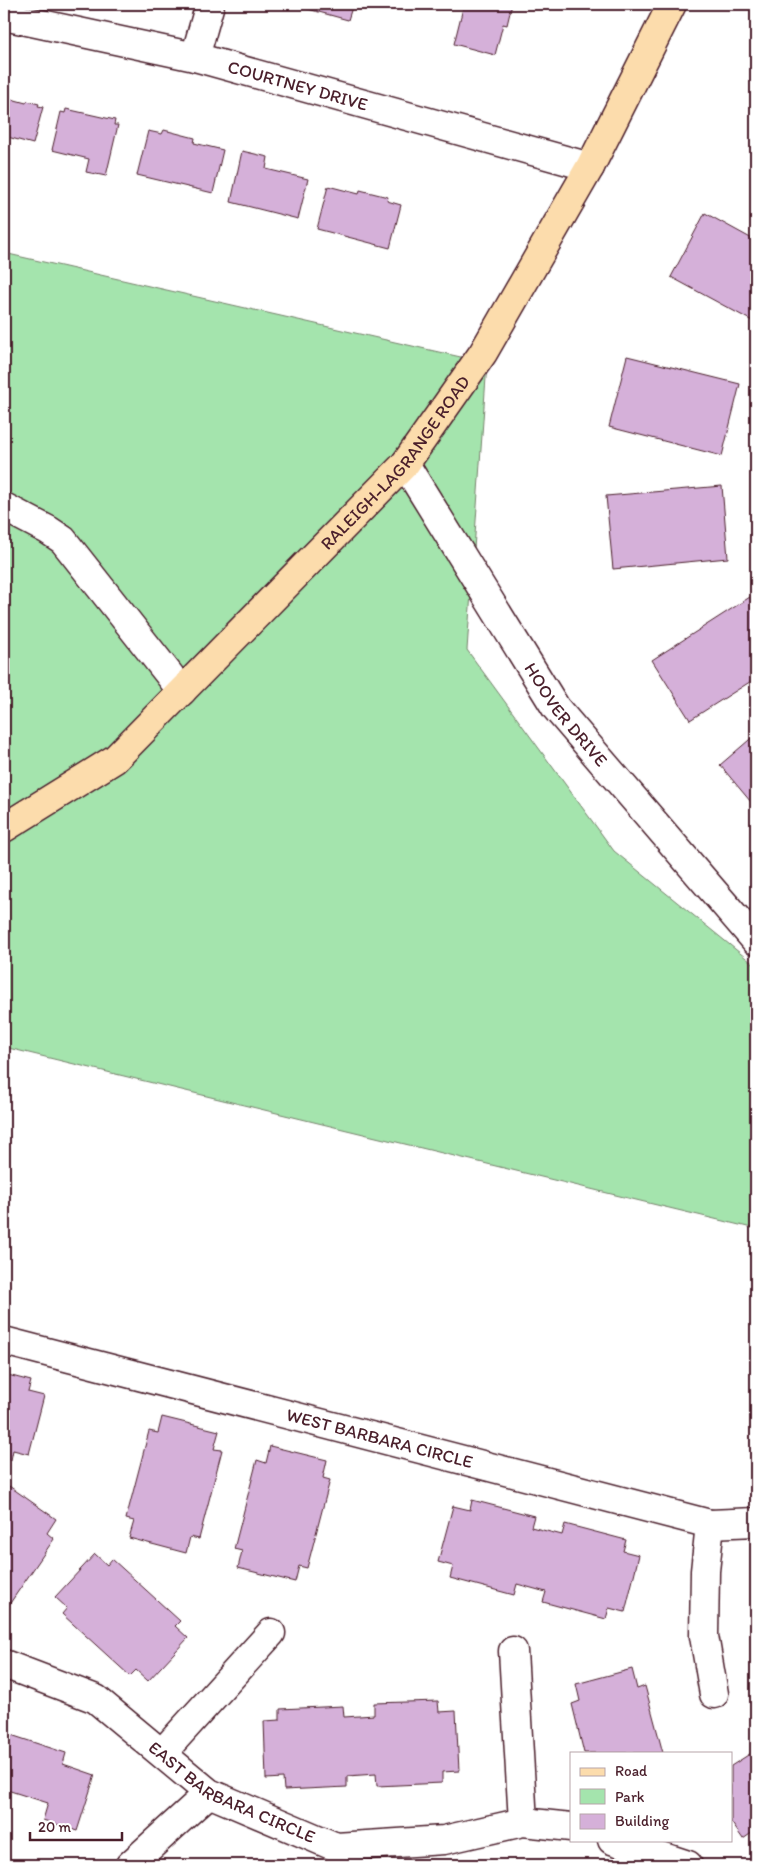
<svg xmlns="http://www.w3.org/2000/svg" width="760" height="1869" viewBox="0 0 760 1869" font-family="Itim,sans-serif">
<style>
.green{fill:#a4e4ad;stroke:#77826c}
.building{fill:#d5b0d9;stroke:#4a1f2b}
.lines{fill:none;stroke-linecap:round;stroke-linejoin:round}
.minor-casing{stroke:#4a1f2b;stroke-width:31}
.major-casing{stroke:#4a1f2b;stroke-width:31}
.minor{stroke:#fff;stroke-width:28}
.major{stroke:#fcdcac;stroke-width:28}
.labels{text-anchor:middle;stroke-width:4;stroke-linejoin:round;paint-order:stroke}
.street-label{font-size:18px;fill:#4a1f2b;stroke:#fff}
</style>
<rect width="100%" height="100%" fill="#fff"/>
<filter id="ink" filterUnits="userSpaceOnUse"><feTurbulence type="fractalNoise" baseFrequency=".02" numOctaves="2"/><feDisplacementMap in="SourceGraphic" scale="10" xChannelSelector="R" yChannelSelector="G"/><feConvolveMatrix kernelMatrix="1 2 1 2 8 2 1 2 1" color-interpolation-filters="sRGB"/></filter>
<g filter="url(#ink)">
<polygon class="green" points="4,253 487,363 467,650 614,851 756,966 756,1229 4,1047"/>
<g class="building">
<polygon points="298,4 353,4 348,20 297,6"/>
<polygon points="464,4 512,4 507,25 503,24 495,55 454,44"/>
<polygon points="4,97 26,103 27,101 39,104 38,106 43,107 33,144 4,136"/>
<polygon points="66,109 115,120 114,125 118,125 106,176 86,172 89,159 52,150 61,112 65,113"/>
<polygon points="164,130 195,138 194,143 223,150 213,193 137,175 148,131 162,134"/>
<polygon points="242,151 268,157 266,169 308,179 298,219 231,202"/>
<polygon points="328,186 359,194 360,190 388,197 387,201 401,205 390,248 317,229"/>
<polygon points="705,213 756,241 756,323 671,277"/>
<polygon points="627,356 740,384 722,456 609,427"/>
<polygon points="722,486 728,558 613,569 606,496"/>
<polygon points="750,597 756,607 756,678 690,720 652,660"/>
<polygon points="756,734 756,808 720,765"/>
<polygon points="4,1374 31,1381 28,1392 44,1396 29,1454 13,1450 11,1460 4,1458"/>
<polygon points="162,1417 219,1431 214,1449 222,1450 199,1539 190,1537 186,1553 129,1538 134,1521 126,1519 149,1431 158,1433"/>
<polygon points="270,1446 327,1460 323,1478 330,1480 307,1568 299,1566 295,1582 238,1568 242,1551 234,1549 257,1460 266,1463"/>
<polygon points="9,1486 56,1519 47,1533 54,1539 4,1612 4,1493"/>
<polygon points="472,1500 534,1516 531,1527 562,1535 565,1524 626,1540 623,1551 639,1555 625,1612 609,1608 606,1619 543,1602 546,1592 517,1584 514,1595 450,1578 453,1566 438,1562 453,1506 470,1510"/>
<polygon points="95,1554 107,1565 112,1559 180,1621 175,1626 188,1638 148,1681 136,1670 130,1676 62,1614 67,1608 55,1597"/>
<polygon points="632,1669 637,1689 645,1686 663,1753 584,1753 572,1704 580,1701 576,1684"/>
<polygon points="438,1701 439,1712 456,1711 459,1771 442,1772 442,1783 377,1786 376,1774 347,1776 347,1787 284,1790 283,1778 266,1779 264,1721 280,1720 280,1709 343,1706 344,1717 374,1715 374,1703"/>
<polygon points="11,1735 66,1753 63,1764 95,1775 77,1831 43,1820 48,1803 4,1789 4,1745 8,1747"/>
<polygon points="756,1750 756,1830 743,1839 731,1822 731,1766"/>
</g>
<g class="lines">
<g class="minor-casing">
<g id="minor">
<path id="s1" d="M 4,16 L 195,57 L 590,167"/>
<polyline points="195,57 210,4"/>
<path id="s2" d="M 405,464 L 556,708 L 756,941"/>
<polyline points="4,507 48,530 63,540 182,691"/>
<path id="s3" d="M 4,1341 L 710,1524 L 756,1522"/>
<polyline points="710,1524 705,1571 704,1636 714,1694"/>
<polyline points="513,1651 523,1822"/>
<path id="s4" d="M 4,1664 L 96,1699 L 209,1793 L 336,1847 L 444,1840 L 523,1822 L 571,1827"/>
<polyline points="162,1753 271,1633"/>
<polyline points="612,1840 688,1865"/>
<polyline points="130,1865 209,1793"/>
</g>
</g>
<g class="major-casing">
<g id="major">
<path id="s5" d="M 4,828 L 115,759 L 405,464 L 483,353 L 590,167 L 672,4"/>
</g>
</g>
<use href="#minor" class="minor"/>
<use href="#major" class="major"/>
</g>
</g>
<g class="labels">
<g class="street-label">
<text dy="6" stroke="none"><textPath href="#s1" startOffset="302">COURTNEY DRIVE</textPath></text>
<text dy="6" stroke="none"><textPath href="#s5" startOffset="539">RALEIGH-LAGRANGE ROAD</textPath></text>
<text dy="6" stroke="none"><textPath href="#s2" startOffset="298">HOOVER DRIVE</textPath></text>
<text dy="6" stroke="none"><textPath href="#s3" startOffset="388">WEST BARBARA CIRCLE</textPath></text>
<text dy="6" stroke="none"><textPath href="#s4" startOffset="265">EAST BARBARA CIRCLE</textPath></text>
</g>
</g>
<rect width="760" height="1869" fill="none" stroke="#fff" stroke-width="20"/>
<rect x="10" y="10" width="740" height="1849" fill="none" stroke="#4a1f2b" stroke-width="2" filter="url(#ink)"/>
<rect x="570" y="1752" width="162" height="90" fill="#ffffff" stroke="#b7a5aa"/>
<rect x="580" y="1768" width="25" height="8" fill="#fcdcac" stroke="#b7a5aa"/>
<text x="615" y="1776" font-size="15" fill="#4a1f2b">Road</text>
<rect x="580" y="1789" width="25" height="15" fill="#a4e4ad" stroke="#b7a5aa"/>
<text x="615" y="1802" font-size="15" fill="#4a1f2b">Park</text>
<rect x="580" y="1814" width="25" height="15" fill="#d5b0d9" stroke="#b7a5aa"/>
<text x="615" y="1826" font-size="15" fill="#4a1f2b">Building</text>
<path d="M30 1832v8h92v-8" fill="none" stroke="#4a1f2b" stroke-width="2.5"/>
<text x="38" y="1832" font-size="15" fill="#4a1f2b" stroke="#ffffff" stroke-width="4" paint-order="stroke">20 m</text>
</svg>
